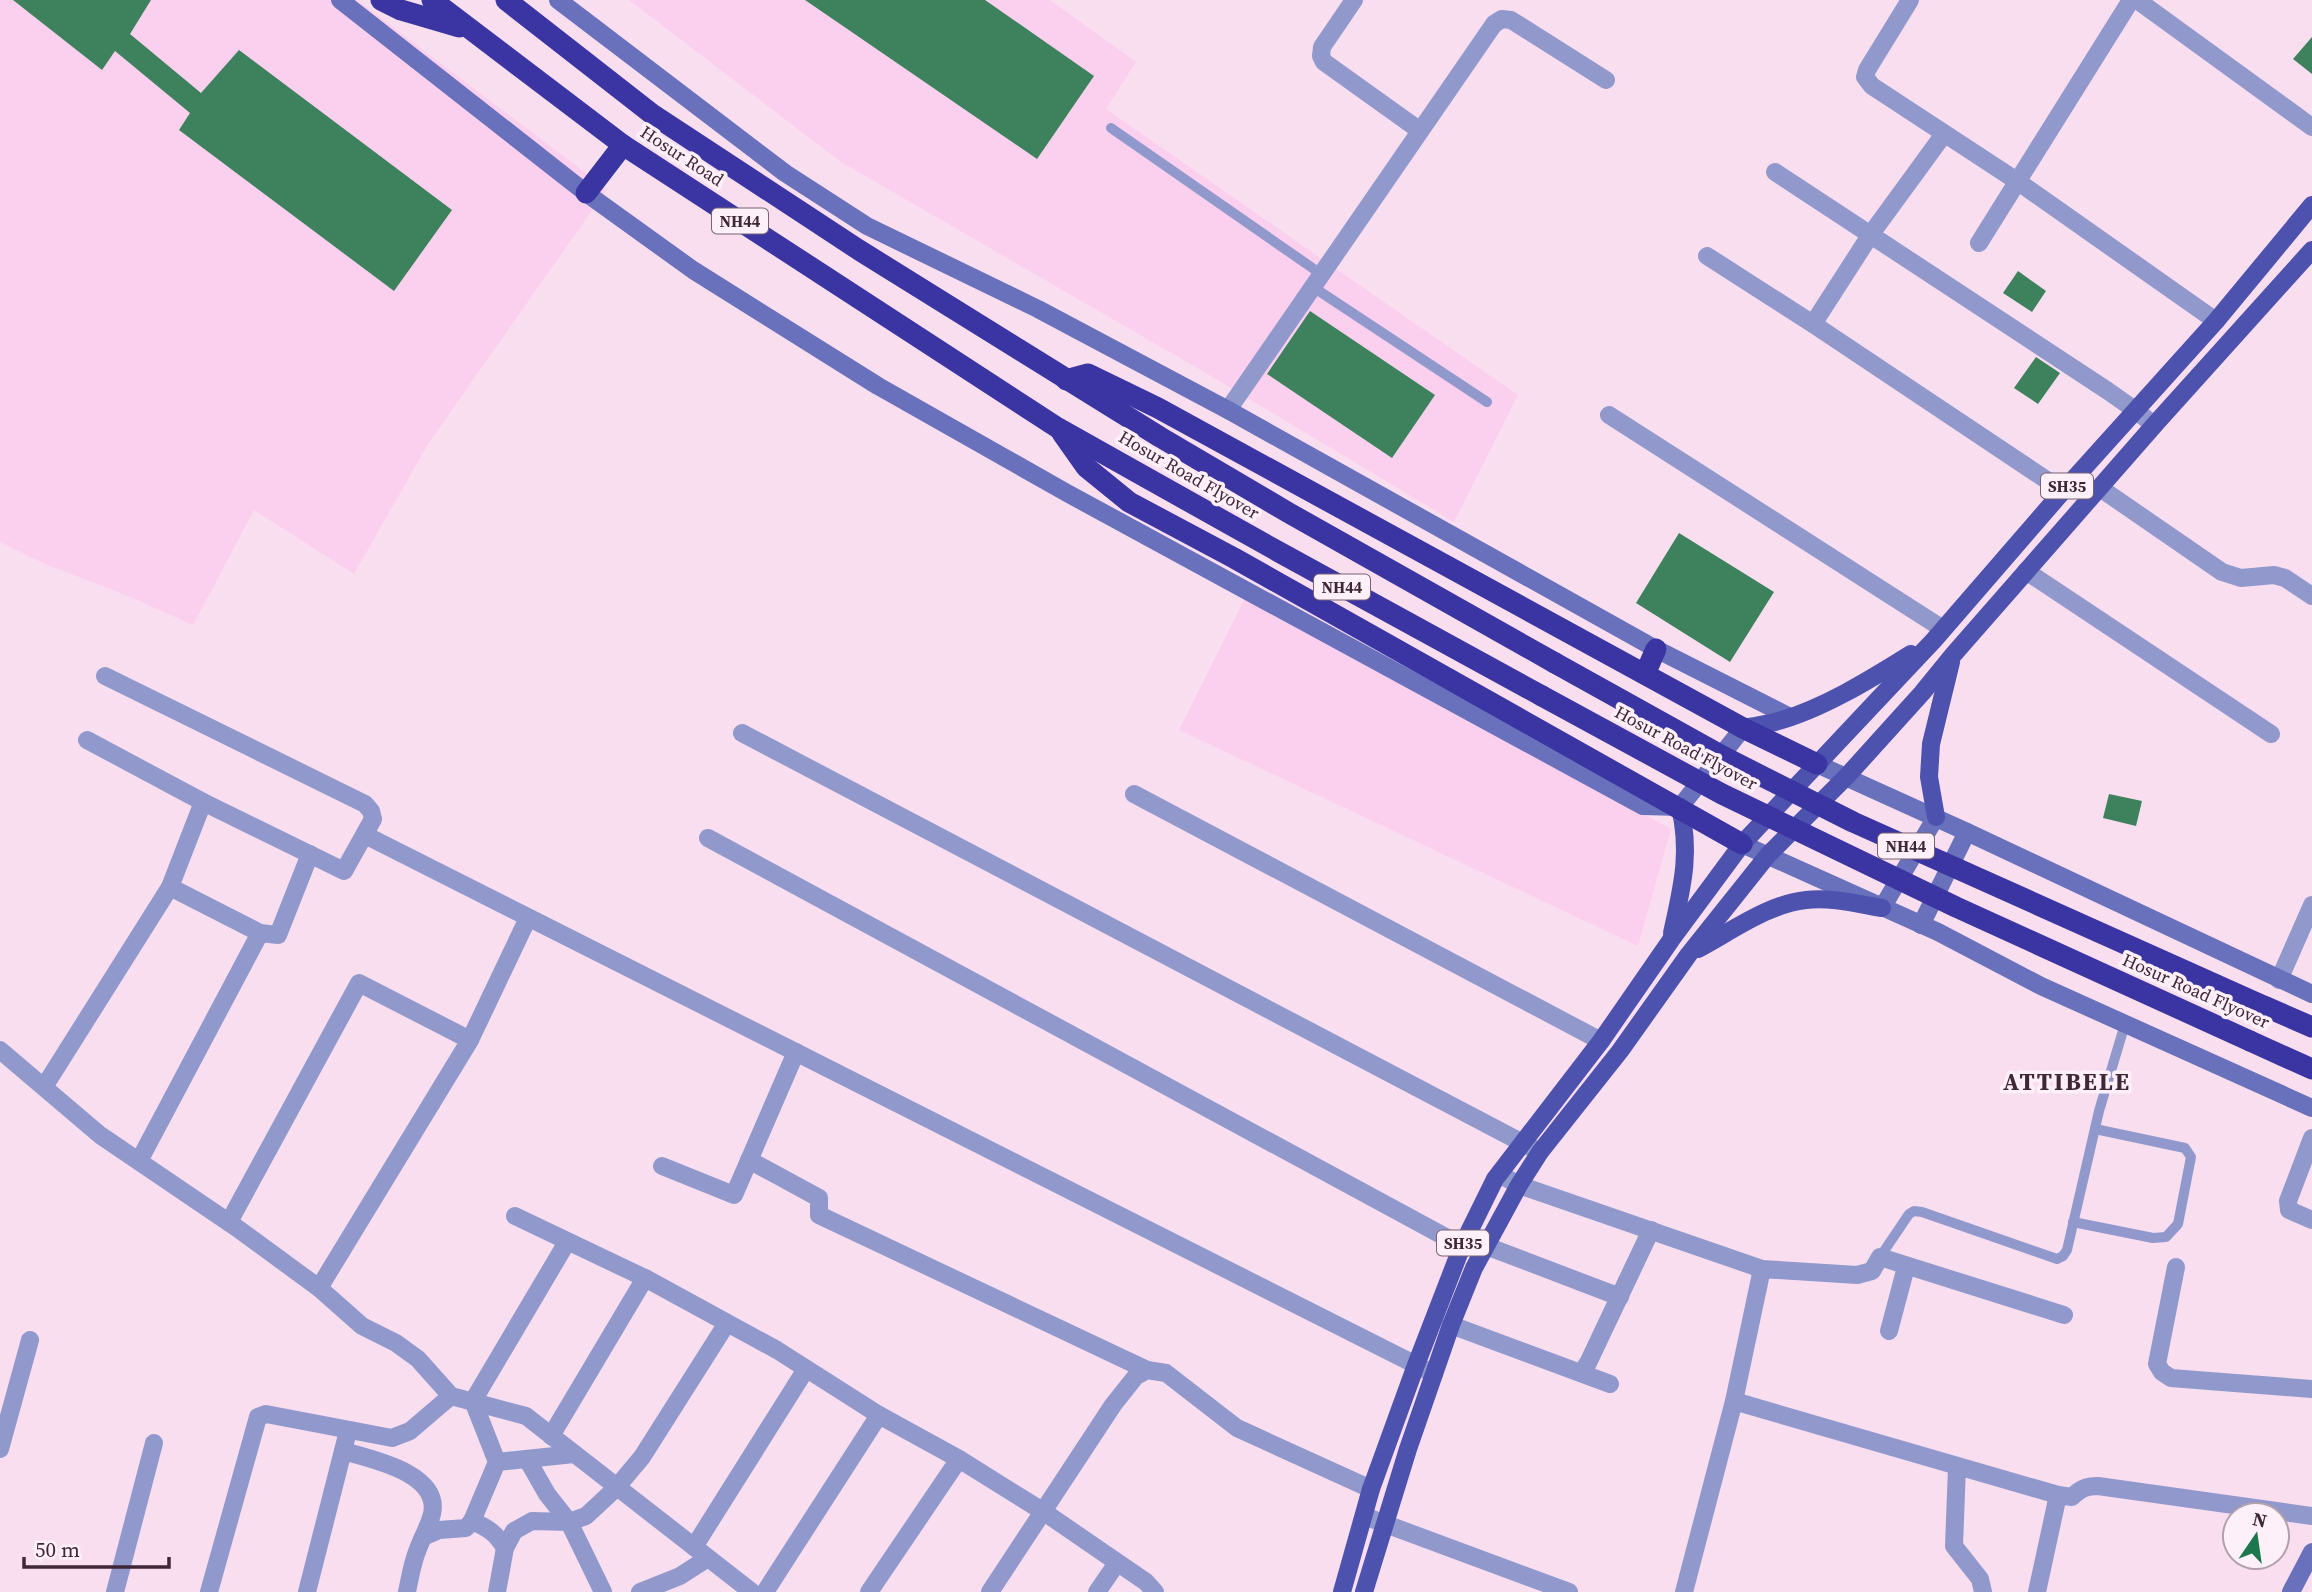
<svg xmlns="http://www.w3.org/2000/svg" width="2312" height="1592" viewBox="0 0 2312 1592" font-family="'Source Serif 4',serif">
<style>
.built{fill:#fbd0ee}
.building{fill:#3d825c}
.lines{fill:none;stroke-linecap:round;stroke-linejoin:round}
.lane{stroke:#9199cc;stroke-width:10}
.street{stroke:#9199cc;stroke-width:18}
.secondary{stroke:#6971bc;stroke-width:18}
.primary{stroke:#4e52af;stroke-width:18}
.highway{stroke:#3a35a2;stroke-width:21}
.highway-bridge{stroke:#3a35a2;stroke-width:21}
.labels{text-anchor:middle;stroke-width:7;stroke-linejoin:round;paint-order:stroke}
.shield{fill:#fef0f9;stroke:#786372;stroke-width:2}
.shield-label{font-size:16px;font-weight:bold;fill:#3f2738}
.street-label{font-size:18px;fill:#3f2738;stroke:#fef0f9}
.district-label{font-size:24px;font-weight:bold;letter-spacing:2px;fill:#3f2738;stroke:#fef0f9}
</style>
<rect width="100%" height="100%" fill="#f9def0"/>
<g class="built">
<polygon points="0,0 357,0 607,189 428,444 354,574 254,510 193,625 130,597 43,563 0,542"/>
<polygon points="629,0 1050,0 1136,62 1106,109 1518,395 1454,522 1211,376 841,162"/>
<polygon points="1245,598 1671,829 1638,946 1179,730"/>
</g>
<g class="building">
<polygon points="13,0 151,0 130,34 201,93 239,50 452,210 394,291 179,130 190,113 115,51 102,70"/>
<polygon points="805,0 985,0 1094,76 1037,159"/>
<polygon points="2312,37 2312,74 2293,59"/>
<polygon points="2018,271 2046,291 2032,312 2003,293"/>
<polygon points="1310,311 1435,395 1392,458 1267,374"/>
<polygon points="2036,357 2060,373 2038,404 2014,388"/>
<polygon points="1679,533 1774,592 1730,662 1636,603"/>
<polygon points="2109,794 2142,801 2136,826 2103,818"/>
</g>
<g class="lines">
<g class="lane">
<polyline points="1111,128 1321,274"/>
<polyline points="1313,287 1487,402"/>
<polyline points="2073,1222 2153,1238 2166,1237 2178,1224 2191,1157 2185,1148 2095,1129"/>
<polyline points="1880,1257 1909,1214 1914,1211 1922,1212 2057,1259 2063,1256 2067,1250 2099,1111 2125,1024"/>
</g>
<g class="street">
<polyline points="1354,0 1322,47 1321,56 1324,62 1419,130"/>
<polyline points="1910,0 1867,70 1865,77 1872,86 2017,181 2216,321"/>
<polyline points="2137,0 2312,127"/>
<polyline points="1775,172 2108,391 2135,410 2154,425"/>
<polyline points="1979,243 2131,0"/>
<polyline points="1707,256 1813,324 2063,491"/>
<polyline points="1813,324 1871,234 1944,134"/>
<polyline points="1228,410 1494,24 1502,19 1511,20 1606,80"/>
<polyline points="1609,415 1943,629"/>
<polyline points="2100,488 2222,572 2241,578 2274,575 2285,578 2312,596"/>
<polyline points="2026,571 2271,734"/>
<polyline points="742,733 1536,1150"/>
<polyline points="87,740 203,802 344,871 373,819 371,811 365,804 105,676"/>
<polyline points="1134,794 1601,1041"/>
<polyline points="365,835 1434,1374"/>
<polyline points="708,838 1462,1246"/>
<polyline points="170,887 260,933 278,935 310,854"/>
<polyline points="2279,980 2312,905"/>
<polyline points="470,1040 528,918"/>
<polyline points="0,1050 100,1135 237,1228 319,1288 362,1326 396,1343 418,1359 451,1396 526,1416 752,1592"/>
<polyline points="44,1087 170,887 203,802"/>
<polyline points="2312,1138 2288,1201 2289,1210 2312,1220"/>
<polyline points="749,1160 819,1198 819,1215 1147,1370"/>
<polyline points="139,1161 260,933"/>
<polyline points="662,1166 734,1195 796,1052"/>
<polyline points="1499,1174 1519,1185 1762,1269 1857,1275 1872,1271 1880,1257 2064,1315"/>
<polyline points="515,1216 645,1278 777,1350 879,1415 959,1459 1044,1512 1146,1582 1155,1592"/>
<polyline points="229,1222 359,983 470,1040 319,1288"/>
<polyline points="1486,1246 1620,1297"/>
<polyline points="2176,1267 2157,1364 2162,1372 2171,1378 2312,1389"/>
<polyline points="1451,1325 1610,1384"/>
<polyline points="1889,1331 1906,1267"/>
<polyline points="1581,1373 1588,1363 1651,1230"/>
<path d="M 1734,1401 L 2058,1495 L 2072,1497 C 2080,1489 2086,1486 2098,1486 L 2312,1516"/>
<polyline points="551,1436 645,1278"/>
<polyline points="0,1449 30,1340"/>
<path d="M 343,1451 C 371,1459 441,1473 432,1514 C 429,1526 422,1538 418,1549 C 412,1563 410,1578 407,1592"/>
<polyline points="527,1459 547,1494 569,1522 603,1592"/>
<polyline points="497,1462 574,1454"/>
<polyline points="1957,1467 1954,1546 1980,1579 1983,1592"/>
<polyline points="1364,1516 1569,1592"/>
<path d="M 472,1521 C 488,1528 496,1533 505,1548"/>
<polyline points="423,1537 439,1530 466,1528 472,1521 497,1462 473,1401 567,1242"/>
<polyline points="694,1547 806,1369"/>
<polyline points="115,1592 154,1443"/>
<polyline points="209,1592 258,1417 266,1414 392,1438 410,1431 451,1396"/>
<polyline points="307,1592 346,1439"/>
<polyline points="497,1592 505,1548 514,1531 532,1521 569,1522 586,1516 616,1488 642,1457 727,1323"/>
<polyline points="640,1592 680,1576 708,1558"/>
<polyline points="765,1592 879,1415"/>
<polyline points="869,1592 959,1459"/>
<polyline points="990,1592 1113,1405 1136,1376 1147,1370 1166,1373 1237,1428 1371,1489"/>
<polyline points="1097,1592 1117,1563"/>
<polyline points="1684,1592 1734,1401 1762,1269"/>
<polyline points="2037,1592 2058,1495"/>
</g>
<g class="secondary">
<polyline points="340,0 586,193 693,270 878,386 1067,493 1643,806 1680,807 1743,728"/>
<polyline points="558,0 785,173 867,226 1038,309 1228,410 1656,649 1790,717"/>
<polyline points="1817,764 1967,832 2312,994"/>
<polyline points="1742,844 1938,932 2041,986 2312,1108"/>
<polyline points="1882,908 1936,817"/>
<polyline points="1921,925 1967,832"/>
<polyline points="2291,1592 2312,1552"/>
</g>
<g class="primary">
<path d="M 1743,728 C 1753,726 1764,725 1775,722 C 1821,710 1871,679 1911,654"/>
<polyline points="1936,817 1929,777 1931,744 1951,662"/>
<path d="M 1672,933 C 1682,887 1691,854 1680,807"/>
<path d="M 1698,949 C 1732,931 1768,904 1806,900 C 1831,897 1858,904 1882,908"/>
<polyline points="1342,1592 1371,1489 1416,1365 1462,1246 1495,1179 1601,1041 1671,940 1742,844 1934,640 2063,491 2216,321 2312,205"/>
<polyline points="1364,1592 1408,1449 1451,1325 1474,1268 1519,1185 1540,1152 1620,1051 1689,954 1768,855 1847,776 1922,693 1953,655 2157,422 2312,250"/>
</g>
<g class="highway">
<polyline points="381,0 401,10 459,27"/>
<polyline points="432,0 623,145 1058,428 1279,552 1542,696"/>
<polyline points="506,0 652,114 859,250 1160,437 1289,513 1555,663"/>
<polyline points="586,193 623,145"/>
<polyline points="1066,380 1088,374 1158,408 1743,728 1817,764"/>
<polyline points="1062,433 1086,467 1129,502 1234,558 1742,844"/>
<polyline points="1645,674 1656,649"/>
<polyline points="2266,1007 2312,1027"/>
<polyline points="2250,1041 2312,1069"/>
</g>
<g class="highway-bridge">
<polyline points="1555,663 1724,757 1853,822 2266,1007"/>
<polyline points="1542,696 1722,794 1956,907 2250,1041"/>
</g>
</g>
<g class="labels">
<g class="shield">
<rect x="712" y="208.5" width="56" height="25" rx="5"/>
<rect x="2041" y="473.5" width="52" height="25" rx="5"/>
<rect x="1314" y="574.5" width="56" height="25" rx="5"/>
<rect x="1878" y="833.5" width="56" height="25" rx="5"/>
<rect x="1437" y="1230.5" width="52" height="25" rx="5"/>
</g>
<g class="shield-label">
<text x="740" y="227">NH44</text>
<text x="2067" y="492">SH35</text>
<text x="1342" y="593">NH44</text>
<text x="1906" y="852">NH44</text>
<text x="1463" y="1249">SH35</text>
</g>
<g class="street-label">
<text transform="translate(682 156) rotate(33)" y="6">Hosur Road</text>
<text transform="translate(1189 475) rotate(30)" y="6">Hosur Road Flyover</text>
<text transform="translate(1686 748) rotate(28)" y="6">Hosur Road Flyover</text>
<text transform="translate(2196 991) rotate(24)" y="6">Hosur Road Flyover</text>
</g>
<g class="district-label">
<text x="2067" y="1090">ATTIBELE</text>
</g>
</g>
<g transform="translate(2256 1536) rotate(13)"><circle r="33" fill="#fef0f9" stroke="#b2a0ac" stroke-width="2"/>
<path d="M0-5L12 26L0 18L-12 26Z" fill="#1e784d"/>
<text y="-10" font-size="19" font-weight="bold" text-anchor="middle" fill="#3f2738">N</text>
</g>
<path d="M24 1557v10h145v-10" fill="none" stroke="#3f2738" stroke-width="3.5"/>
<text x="35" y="1557" font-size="21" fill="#3f2738" stroke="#fef0f9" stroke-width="5" paint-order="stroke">50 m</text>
</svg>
